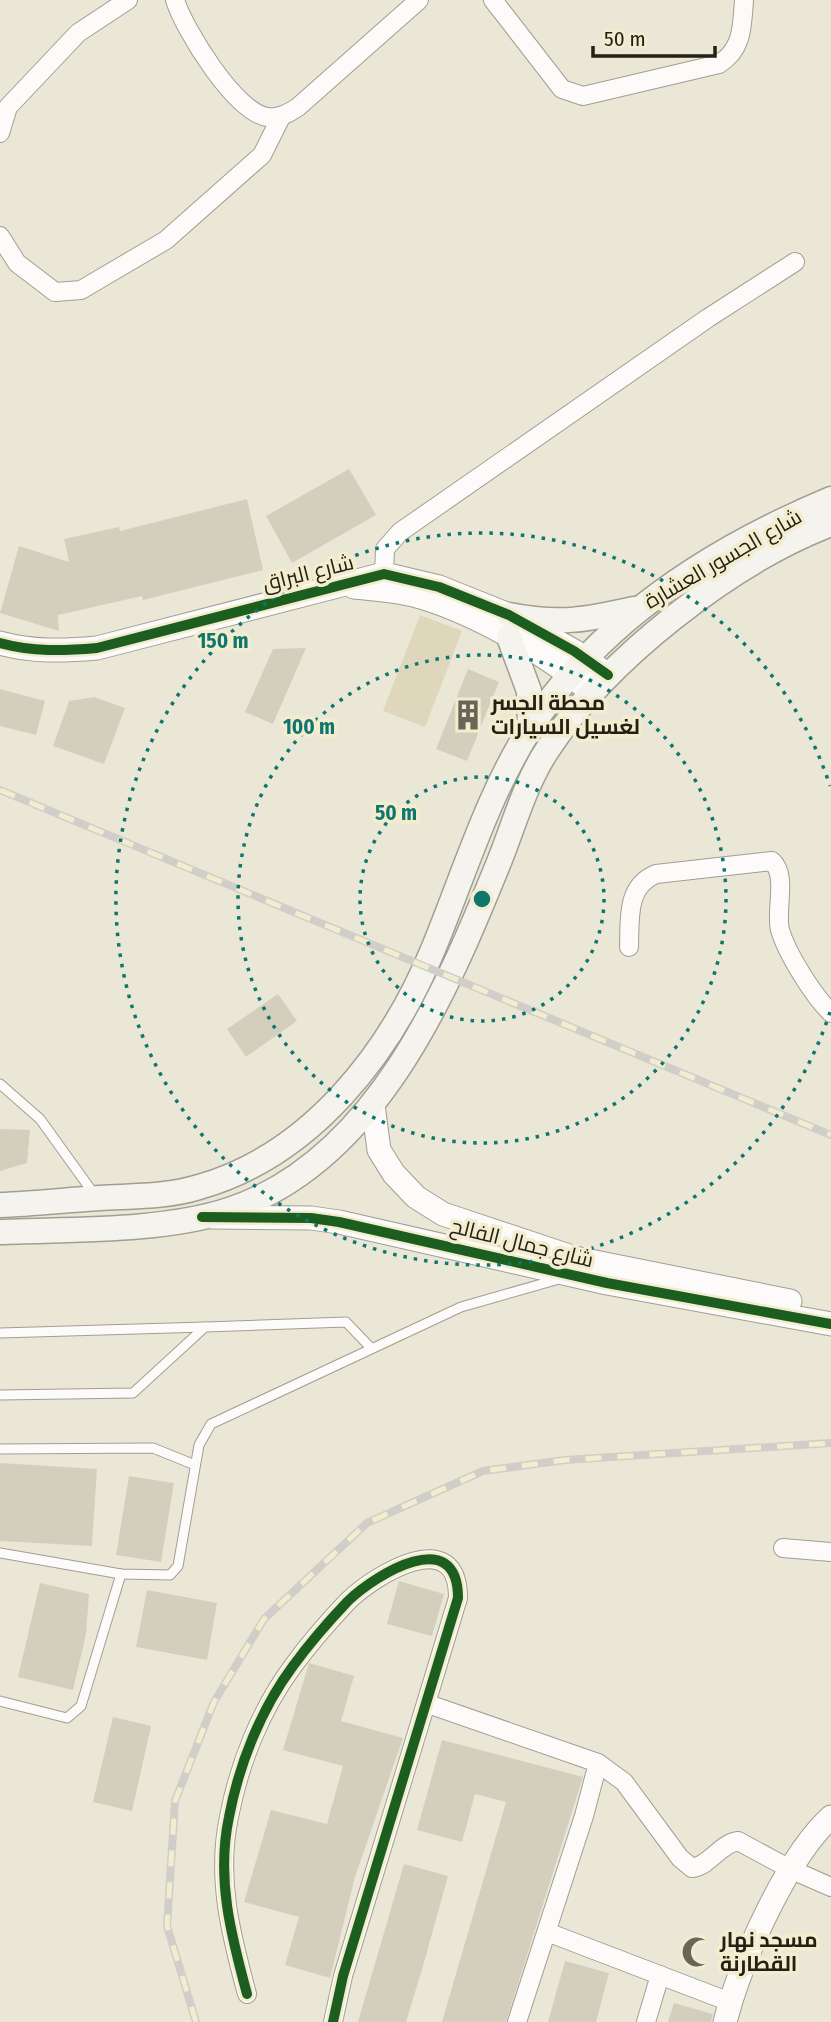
<svg xmlns="http://www.w3.org/2000/svg" width="831" height="2022" viewBox="0 0 831 2022" font-family="'Fira Sans Condensed',Cairo,sans-serif">
<style>
.green{fill:#ded7bc}
.building{fill:#d4cfbd}
.lines{fill:none;stroke-linecap:round;stroke-linejoin:round}
.service-casing{stroke:#a19e92;stroke-width:11}
.minor-casing{stroke:#a19e92;stroke-width:20}
.tertiary-casing{stroke:#a19e92;stroke-width:25}
.secondary-casing{stroke:#a19e92;stroke-width:27}
.service{stroke:#fcfbf9;stroke-width:9}
.minor{stroke:#fcfbf9;stroke-width:18}
.tertiary{stroke:#fcfbf9;stroke-width:23}
.secondary{stroke:#f4f3ed;stroke-width:24}
.rail-casing{stroke:#d0cec9;stroke-width:8}
.rail{stroke:#f3ecce;stroke-width:5;stroke-dasharray:16;stroke-linecap:butt}
.cycleway-casing{stroke:#f3ecce;stroke-width:15}
.cycleway{stroke:#1b5e20;stroke-width:10}
.ring{fill:none;stroke:#0f766e;stroke-width:3.5;stroke-dasharray:3.5 7}
.labels{text-anchor:middle;stroke-width:7;stroke-linejoin:round;paint-order:stroke}
.street-label{font-size:21px;fill:#232015;stroke:#f3ecce}
.poi-label{font-size:21px;font-weight:bold;fill:#232015;stroke:#f3ecce;text-anchor:start}
.centre{fill:#0f766e;stroke:#f3ecce;stroke-width:3.5}
.ring-label{font-size:21px;text-anchor:middle;font-weight:bold;fill:#0f766e;stroke:#f3ecce;stroke-width:7;stroke-linejoin:round;paint-order:stroke}
</style>
<rect width="100%" height="100%" fill="#ebe7d6"/>
<polygon class="green" points="420,615 462,631 425,727 383,711"/>
<g class="building">
<polygon points="349,469 376,515 292,563 266,516"/>
<polygon points="247,499 263,570 143,600 142,596 58,615 59,631 0,613 19,546 69,562 64,539 119,527 120,531"/>
<polygon points="306,648 273,724 245,712 273,649"/>
<polygon points="468,669 499,682 467,761 436,749"/>
<polygon points="0,689 45,701 36,735 0,726"/>
<polygon points="94,697 125,708 104,764 53,746 69,701"/>
<polygon points="278,994 297,1021 246,1057 227,1029"/>
<polygon points="0,1129 30,1130 27,1163 0,1171"/>
<polygon points="0,1463 97,1469 92,1546 0,1541"/>
<polygon points="129,1476 174,1483 161,1562 116,1555"/>
<polygon points="399,1581 444,1594 432,1636 387,1624"/>
<polygon points="40,1583 89,1594 86,1634 73,1690 18,1677"/>
<polygon points="147,1590 217,1603 207,1660 136,1647"/>
<polygon points="309,1663 354,1676 341,1721 403,1738 355,1877 330,1978 285,1965 299,1917 244,1902 271,1810 327,1824 343,1766 283,1750"/>
<polygon points="113,1717 151,1726 132,1811 93,1802"/>
<polygon points="442,1740 583,1777 506,2022 442,2022 506,1802 475,1794 462,1842 417,1830"/>
<polygon points="404,1864 448,1876 423,1966 406,2022 358,2022"/>
<polygon points="565,1961 609,1973 596,2022 548,2022"/>
<polygon points="674,2003 713,2014 711,2022 668,2022"/>
</g>
<g class="lines">
<g class="service-casing">
<g id="service">
<polyline points="0,1084 40,1119 94,1194"/>
<polyline points="0,1333 205,1327"/>
<polyline points="0,1395 133,1393 205,1327 346,1322 371,1348"/>
<polyline points="0,1449 153,1448 195,1465"/>
<polyline points="0,1553 121,1574 170,1575 178,1566 199,1445 211,1424 461,1307 559,1279"/>
<polyline points="0,1701 67,1718 81,1706 121,1574"/>
</g>
</g>
<g class="minor-casing">
<g id="minor">
<path d="M 175,0 C 184,29 236,114 268,117 C 279,119 289,113 298,107 L 419,0"/>
<path d="M 493,0 L 562,89 L 583,96 L 719,64 C 743,49 742,26 744,0"/>
<polyline points="0,133 8,107 78,33 128,0"/>
<polyline points="0,236 17,263 55,292 81,290 166,240 262,155 281,117"/>
<polyline points="384,574 385,549 400,532 708,318 795,262"/>
<path d="M 629,947 C 630,919 626,886 656,874 L 772,861 C 788,876 775,910 780,930 C 787,954 813,995 831,1013"/>
<polyline points="783,1548 831,1552"/>
<polyline points="428,1704 598,1763 584,1816 517,2022"/>
<path d="M 598,1763 L 624,1782 L 680,1858 L 692,1868 C 710,1866 719,1844 738,1841 L 790,1869 L 831,1887"/>
<polyline points="547,1932 730,2002"/>
<path d="M 247,1994 C 231,1935 216,1878 229,1817 C 239,1764 261,1709 293,1666 C 309,1644 329,1621 348,1601 C 376,1574 458,1524 458,1598 L 343,1976 L 333,2022"/>
<polyline points="646,2022 660,1975"/>
</g>
</g>
<g class="tertiary-casing">
<g id="tertiary">
<path d="M 354,587 C 373,589 394,590 413,595 C 470,610 548,654 592,693"/>
<path d="M 0,643 C 33,652 63,651 97,648 L 384,574 L 439,587 L 509,615 L 574,651 L 608,675"/>
<polyline points="373,1105 379,1150 394,1174 416,1197 443,1214 575,1258 790,1301"/>
<polyline points="212,1217 311,1218 339,1222 607,1283 831,1324"/>
<path d="M 725,2022 C 740,1963 786,1858 831,1817"/>
</g>
</g>
<g class="secondary-casing">
<g id="secondary">
<path d="M 509,615 C 558,625 586,620 634,609"/>
<polyline points="509,637 529,691 530,728"/>
<path d="M 0,1205 C 33,1204 66,1200 100,1198 C 133,1196 167,1197 199,1187 C 312,1155 391,1052 434,947 C 464,874 488,794 531,727 C 601,619 714,548 831,499"/>
<path d="M 0,1232 C 70,1229 162,1232 229,1210 C 375,1162 446,993 499,862 C 514,825 525,783 548,749 C 606,660 731,562 831,524"/>
</g>
</g>
<use href="#service" class="service"/>
<use href="#minor" class="minor"/>
<use href="#tertiary" class="tertiary"/>
<use href="#secondary" class="secondary"/>
<g class="rail-casing">
<g id="rail">
<polyline points="0,790 831,1135"/>
<polyline points="196,2022 167,1926 175,1801 214,1702 264,1619 367,1523 483,1471 565,1460 831,1443"/>
</g>
</g>
<use href="#rail" class="rail"/>
<g class="cycleway-casing">
<g id="cycleway">
<path d="M 0,643 C 33,652 63,651 97,648 L 384,574 L 439,587 L 509,615 L 574,651 L 608,675"/>
<polyline points="202,1217 311,1218 339,1222 607,1283 831,1324"/>
<path d="M 247,1994 C 231,1935 216,1878 229,1817 C 239,1764 261,1709 293,1666 C 309,1644 329,1621 348,1601 C 376,1574 458,1524 458,1598 L 343,1976 L 333,2022"/>
</g>
</g>
<use href="#cycleway" class="cycleway"/>
</g>
<g class="ring">
<circle cx="482" cy="899" r="122"/>
<circle cx="482" cy="899" r="244"/>
<path d="M830 1012A366 366 0 1 1 830 786"/>
</g>
<defs>
<g id="building-bare" transform="scale(2.415)"><path d="M-4-6H4V6H1V3H-1V6H-4ZM-2.5-4.3h1.7v1.8h-1.7ZM.8-4.3h1.7v1.8H.8ZM-2.5-1h1.7V.8h-1.7ZM.8-1h1.7V.8H.8Z" fill="#696659" stroke="#f3ecce" stroke-width="2.5" paint-order="stroke"/></g>
<g id="mosque-bare" transform="scale(2.415)"><path d="M3.5-4.9A6 6 0 1 0 3.5 4.9A5 5 0 1 1 3.5-4.9Z" fill="#696659" stroke="#f3ecce" stroke-width="2.5" paint-order="stroke"/></g>
</defs>
<g fill-rule="evenodd">
<use href="#building-bare" x="468" y="715"/>
<use href="#mosque-bare" x="697" y="1952"/>
</g>
<g class="labels">
<g class="street-label">
<text transform="translate(723 559) rotate(-30)" y="7">شارع الجسور العشارة</text>
<text transform="translate(308 573) rotate(-14)" y="7">شارع البراق</text>
<text transform="translate(522 1243) rotate(14)" y="7">شارع جمال الفالح</text>
</g>
<g class="poi-label">
<text x="491" y="710">محطة الجسر<tspan x="491" dy="24">لغسيل السيارات</tspan></text>
<text x="720" y="1947">مسجد نهار<tspan x="720" dy="24">القطارنة</tspan></text>
</g>
</g>
<circle cx="482" cy="899" r="10" class="centre"/>
<g class="ring-label">
<text x="223" y="648">150 m</text>
<text x="309" y="734">100 m</text>
<text x="396" y="820">50 m</text>
</g>
<path d="M593 46v10h122v-10" fill="none" stroke="#232015" stroke-width="3.5"/>
<text x="604" y="46" font-size="21" fill="#232015" stroke="#f3ecce" stroke-width="5" paint-order="stroke">50 m</text>
</svg>
